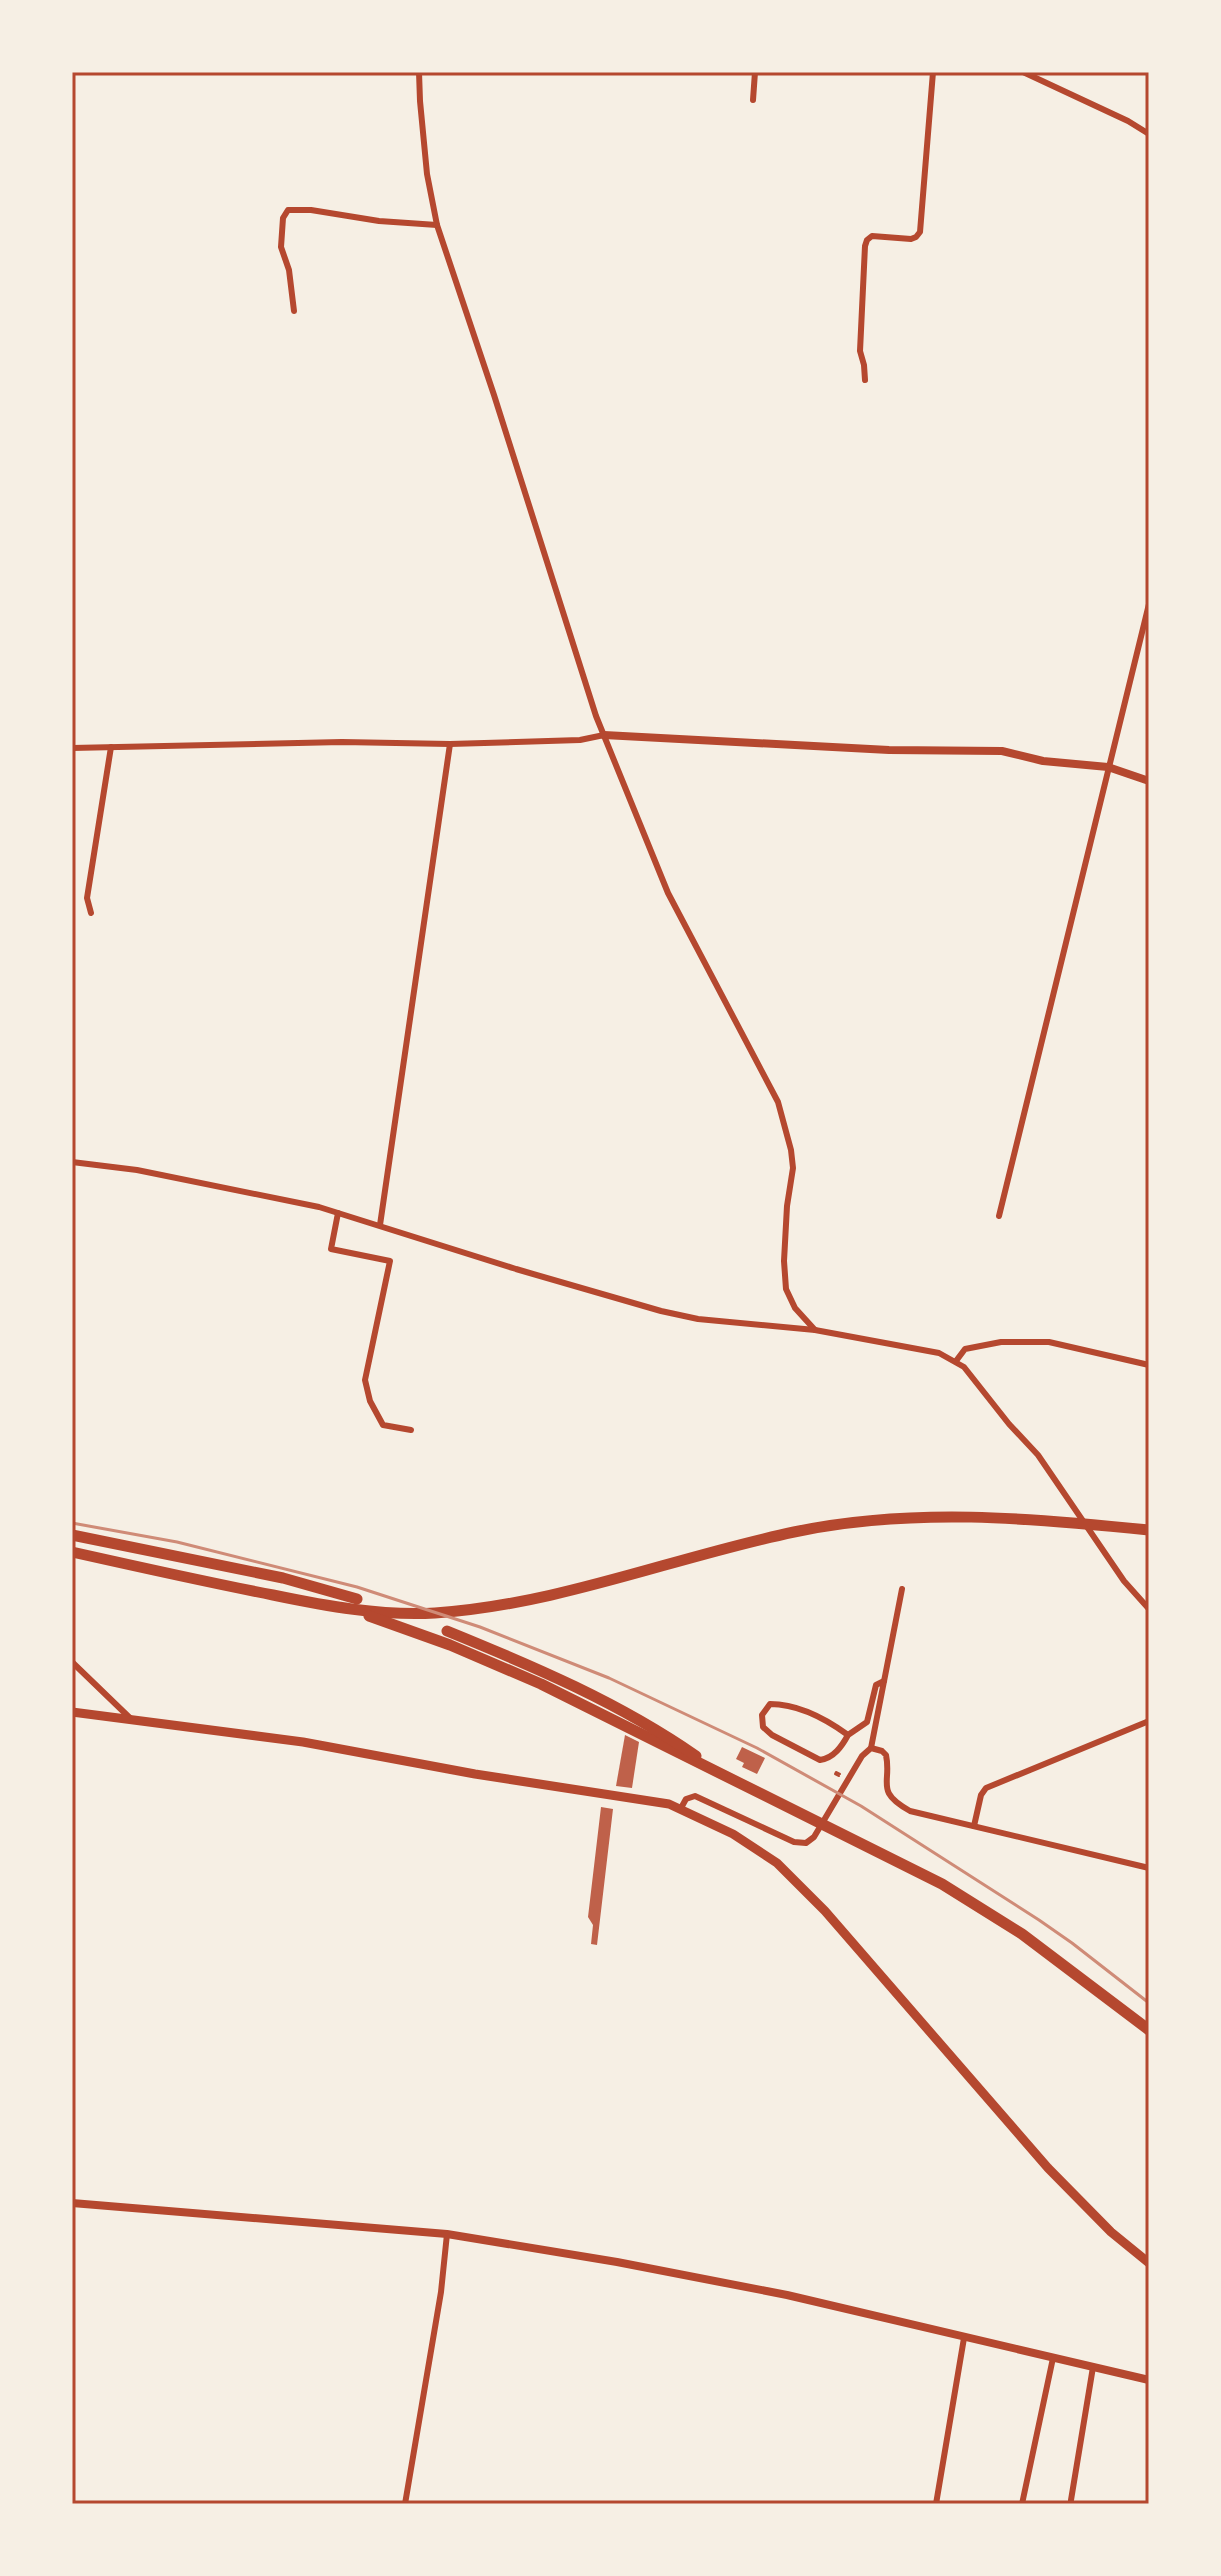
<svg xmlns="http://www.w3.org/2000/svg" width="1221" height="2576" viewBox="0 0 1221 2576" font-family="'Roboto Condensed',sans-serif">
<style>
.building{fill:#bf614a}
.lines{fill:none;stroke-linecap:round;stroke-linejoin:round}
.path{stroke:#b5482f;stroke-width:2}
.minor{stroke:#b5482f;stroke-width:6}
.tertiary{stroke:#b5482f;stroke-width:8}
.secondary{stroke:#b5482f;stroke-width:9}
.trunk{stroke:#b5482f;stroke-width:11}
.rail{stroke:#cf8b77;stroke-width:3}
.neatline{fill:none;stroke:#b5482f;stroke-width:3}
</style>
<rect width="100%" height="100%" fill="#f6efe4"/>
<g class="building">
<polygon points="625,1735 639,1742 632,1788 616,1786"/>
<polygon points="742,1747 765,1758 757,1774 742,1767 744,1763 736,1759"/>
<polygon points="601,1807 613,1809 597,1945 591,1944 593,1925 588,1917"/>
</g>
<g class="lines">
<polyline class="path" points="839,1776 835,1774 836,1772 840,1774"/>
<g class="minor">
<polyline points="419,72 420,101 427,174 437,225 494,395 596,716 668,893 778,1102 791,1150 793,1168 787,1206 784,1261 786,1289 795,1308 815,1330 939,1353 964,1367 1009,1424 1038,1455 1124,1581 1149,1609"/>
<polyline points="1023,72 1128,121 1149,134"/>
<polyline points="753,100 755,72"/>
<polyline points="294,311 289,270 281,247 283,218 288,210 311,210 379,221 437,225"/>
<polyline points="865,380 864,365 860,351 865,246 867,240 872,236 911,239 916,237 920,232 933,72"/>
<polyline points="72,748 342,742 450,744 580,740 604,735"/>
<polyline points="91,913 87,898 111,747"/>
<polyline points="72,1162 137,1170 319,1207 516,1269 661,1311 698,1319 815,1330"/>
<polyline points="338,1213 331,1249 390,1261 365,1380 370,1401 383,1425 411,1430"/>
<polyline points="999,1216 1149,604"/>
<polyline points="380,1225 450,744"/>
<polyline points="956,1361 965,1349 1001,1342 1049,1342 1149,1365"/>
<polyline points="72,1662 130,1718"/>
<path d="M 848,1735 C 842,1746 834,1758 820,1760 L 772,1735 L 763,1727 L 762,1715 L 770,1704 C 798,1704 826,1719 848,1735 L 867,1722 L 876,1685 L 884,1681"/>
<polyline points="871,1748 902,1589"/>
<path d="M 681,1808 L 686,1799 L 695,1796 L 794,1842 L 806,1843 L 814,1837 L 862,1756 L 871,1748 L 882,1751 L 886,1755 C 892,1783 874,1791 910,1811 L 1149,1868"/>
<polyline points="974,1826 981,1795 986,1788 1149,1721"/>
<polyline points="1071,2500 1093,2367"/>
<polyline points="405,2504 441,2292 447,2234"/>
<polyline points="936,2504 964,2338"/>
<polyline points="1022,2504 1053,2358"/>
</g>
<g class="tertiary">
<polyline points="604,735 889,750 1002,751 1043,761 1108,767 1149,781"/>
<polyline points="72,2203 447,2234 617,2262 787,2295 1149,2380"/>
</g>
<polyline class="secondary" points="72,1712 303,1742 475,1774 669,1804 733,1834 777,1863 825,1911 1048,2168 1111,2232 1149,2263"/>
<g class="trunk">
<polyline points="72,1535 283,1578 357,1599"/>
<path d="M 72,1552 C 139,1567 206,1582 273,1595 C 326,1606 380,1616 435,1613 C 557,1605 674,1557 794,1532 C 912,1507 1030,1518 1149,1530"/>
<polyline points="369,1616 450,1645 541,1684 942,1884 1022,1934 1149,2030"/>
<path d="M 447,1631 C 533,1666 620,1703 696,1756"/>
</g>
<polyline class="rail" points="72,1523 177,1542 357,1587 480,1627 609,1678 757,1748 861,1806 1039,1920 1072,1943 1149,2003"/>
</g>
<rect width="1221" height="2576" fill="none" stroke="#f6efe4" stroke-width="148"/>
<rect x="74" y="74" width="1073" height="2428" class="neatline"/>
</svg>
